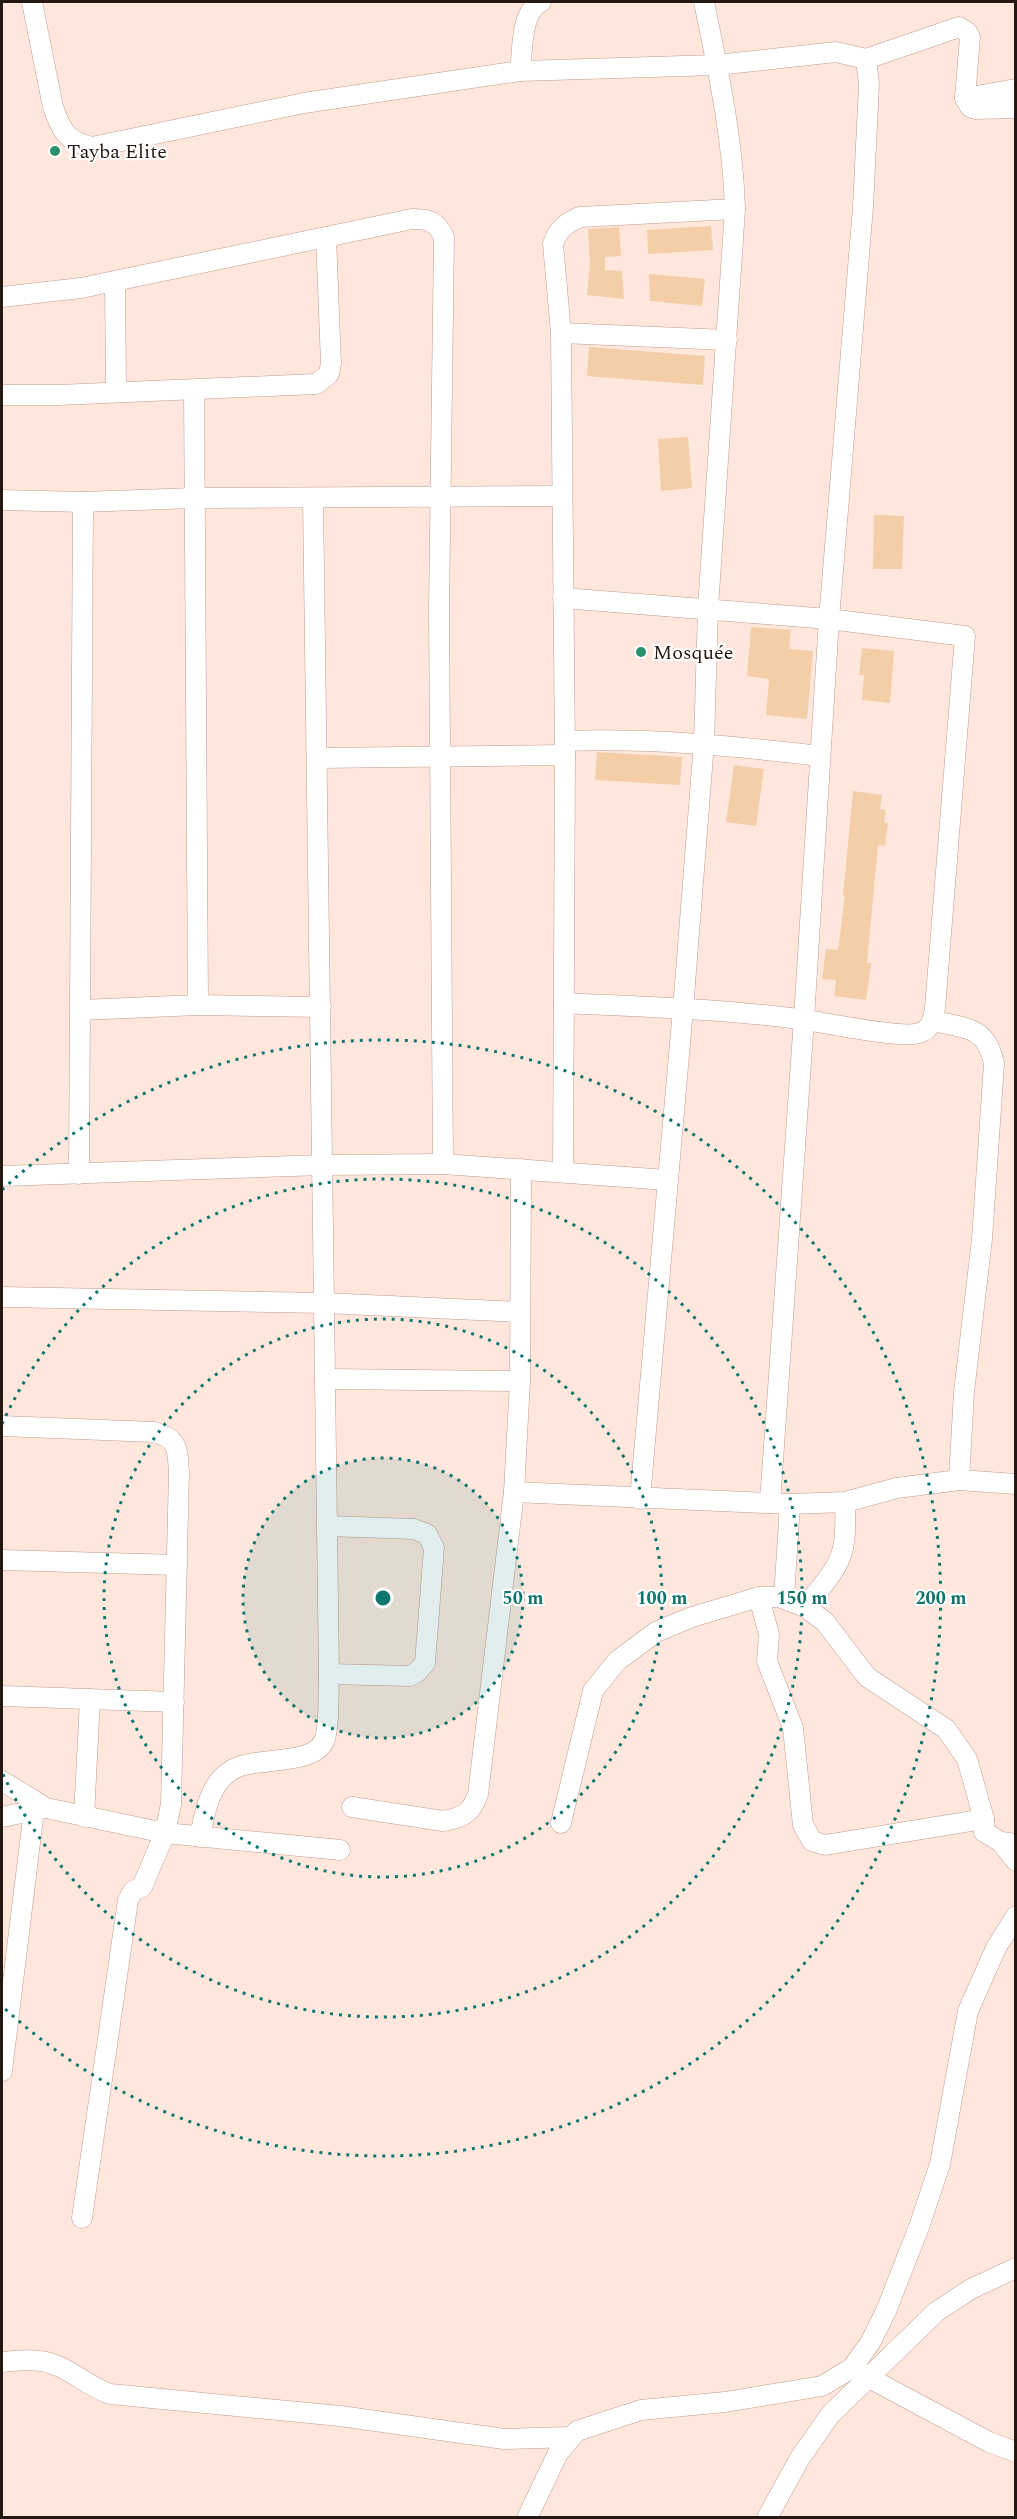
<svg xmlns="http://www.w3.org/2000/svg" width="1017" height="2519" viewBox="0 0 1017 2519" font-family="Spectral,serif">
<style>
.building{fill:#f3cea7}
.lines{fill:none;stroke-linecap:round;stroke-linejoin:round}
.minor-casing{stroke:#c09b8d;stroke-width:21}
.minor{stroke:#fff;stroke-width:20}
.ring{fill:none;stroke:#0f766e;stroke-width:3;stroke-dasharray:3 6}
.poi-dot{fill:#2a916e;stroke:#fff;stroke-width:2}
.labels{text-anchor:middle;stroke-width:4.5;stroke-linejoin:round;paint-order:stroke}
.poi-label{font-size:20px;fill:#251812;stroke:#fff;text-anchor:start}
.centre{fill:#0f766e;stroke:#fff;stroke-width:3}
.ring-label{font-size:18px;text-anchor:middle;font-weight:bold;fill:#0f766e;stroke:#fff;stroke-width:4.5;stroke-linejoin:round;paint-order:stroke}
</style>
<rect width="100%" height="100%" fill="#ffe7de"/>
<g class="building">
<polygon points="711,226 713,250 648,254 647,230"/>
<polygon points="619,227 621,256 605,257 605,270 622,271 624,299 587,295 590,263 588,229"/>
<polygon points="649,274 705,279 702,306 650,301"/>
<polygon points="589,347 705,356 703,385 587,376"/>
<polygon points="688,437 692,488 661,491 658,439"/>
<polygon points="874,515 904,516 902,569 873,569"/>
<polygon points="751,627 791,630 789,649 813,651 807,719 766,715 769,679 747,676"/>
<polygon points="862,648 894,651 890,703 862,700 864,675 859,675"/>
<polygon points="597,752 682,757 680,785 595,780"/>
<polygon points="734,765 764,769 756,826 726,822"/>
<polygon points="853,791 882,795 880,809 886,810 884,822 888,823 885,846 878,845 867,963 871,963 866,1000 834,996 836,980 822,979 826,949 838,950 845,896 843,896"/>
</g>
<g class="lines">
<g class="minor-casing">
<g id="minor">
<path d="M 32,2 L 53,107 C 61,130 66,141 92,147 L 304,103 L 520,71 L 717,65 L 836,52 L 866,59 L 959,27 L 967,32 L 970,37 L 965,98 L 970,107 L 975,109 L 1016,108"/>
<path d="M 520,71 C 523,51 520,12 541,2"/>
<polyline points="965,98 1016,89"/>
<polyline points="115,282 116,392"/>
<path d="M 2,297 L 81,288 L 412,219 C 429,219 436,221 444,237 L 439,610 L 443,1164"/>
<polyline points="561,333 727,340"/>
<polyline points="194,390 198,1005"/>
<polyline points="2,395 58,395 316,384 329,374 331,363 326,237"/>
<polyline points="2,500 83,502 194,498 561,496"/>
<path d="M 563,598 L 829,619 L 965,636 L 935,1008 C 933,1019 932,1029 919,1033 C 903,1039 827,1023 806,1020 C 726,1009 644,1007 564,1003"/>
<path d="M 565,741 C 651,738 735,746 820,756"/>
<polyline points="318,758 565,755"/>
<polyline points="81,1010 198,1005 321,1007"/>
<path d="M 933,1021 C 965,1028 987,1026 994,1064 L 982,1239 L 964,1392 L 959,1480"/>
<path d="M 563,1172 L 565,755 L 561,333 L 553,244 C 558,229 566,223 580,217 L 735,209"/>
<polyline points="79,1174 83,502"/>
<polyline points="2,1176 323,1165 443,1164 667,1180"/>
<polyline points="2,1297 324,1303 519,1312"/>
<polyline points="325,1379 520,1381"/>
<path d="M 2,1426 L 154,1432 C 179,1439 177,1448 179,1472 L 171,1804 L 165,1833 L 142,1887 L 133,1891 L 128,1900 L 82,2218"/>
<polyline points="514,1492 790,1504 845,1502 897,1488 959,1480 1016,1484"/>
<path d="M 640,1499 L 683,1009 L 704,743 L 708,608 L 735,209 C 733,139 718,70 704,2"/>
<polyline points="770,1503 804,1019 829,619 863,207 869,84 866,59"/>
<polyline points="327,1526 414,1529 427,1534 434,1548 425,1663 417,1672 410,1676 329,1674"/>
<polyline points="2,1560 177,1565"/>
<polyline points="759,1597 769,1635 767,1661 793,1728 803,1825 812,1841 825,1845 984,1819"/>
<polyline points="784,1598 790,1504"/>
<path d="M 805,1607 C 841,1563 847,1560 845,1502"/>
<polyline points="2,1696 174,1702"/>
<polyline points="2,1781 46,1808 165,1833 340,1850"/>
<path d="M 352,1807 L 443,1821 C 462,1818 472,1813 478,1794 L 514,1492 L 520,1381 L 521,1169"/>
<polyline points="2,1817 46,1808"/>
<polyline points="84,1817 90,1699"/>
<polyline points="561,1823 593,1691 617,1661 656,1632 692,1617 759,1597 779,1597 805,1607 825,1622 867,1677 946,1729 967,1759 984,1819 984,1832 1001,1842 1016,1844"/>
<path d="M 200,1837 C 204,1815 209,1785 230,1771 C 253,1755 317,1768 325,1738 C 330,1723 328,1691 329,1674 L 313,498"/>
<polyline points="1001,1842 1016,1861"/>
<polyline points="2,2071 34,1810"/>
<path d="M 2,2362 C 14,2361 27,2359 39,2361 C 66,2363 85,2386 110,2394 L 340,2416 L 504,2439 L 570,2437"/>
<polyline points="858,2372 989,2442 1016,2452"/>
<polyline points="527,2518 558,2453 577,2431 641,2410 725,2402 822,2386 852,2368 870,2343 886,2311 919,2227 940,2164 968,2011 996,1948 1016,1916"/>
<polyline points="767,2518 800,2458 830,2415 936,2312 971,2289 1016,2268"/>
</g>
</g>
<use href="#minor" class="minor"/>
</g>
<circle cx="383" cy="1598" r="140" fill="#0f766e" fill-opacity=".12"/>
<g class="ring">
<circle cx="383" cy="1598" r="140"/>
<circle cx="383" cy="1598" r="279"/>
<path d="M2 1424A419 419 0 1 1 2 1772"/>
<path d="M2 1190A558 558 0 1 1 2 2006"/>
</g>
<g class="poi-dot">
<circle cx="55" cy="151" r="6"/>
<circle cx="641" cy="652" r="6"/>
</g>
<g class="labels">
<g class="poi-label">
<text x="67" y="158">Tayba Elite</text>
<text x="653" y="659">Mosquée</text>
</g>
</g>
<circle cx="383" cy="1598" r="9" class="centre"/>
<g class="ring-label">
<text x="523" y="1604">50 m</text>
<text x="662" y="1604">100 m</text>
<text x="802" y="1604">150 m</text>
<text x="941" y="1604">200 m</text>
</g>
<rect width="1017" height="2519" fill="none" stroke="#251812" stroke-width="6"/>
</svg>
